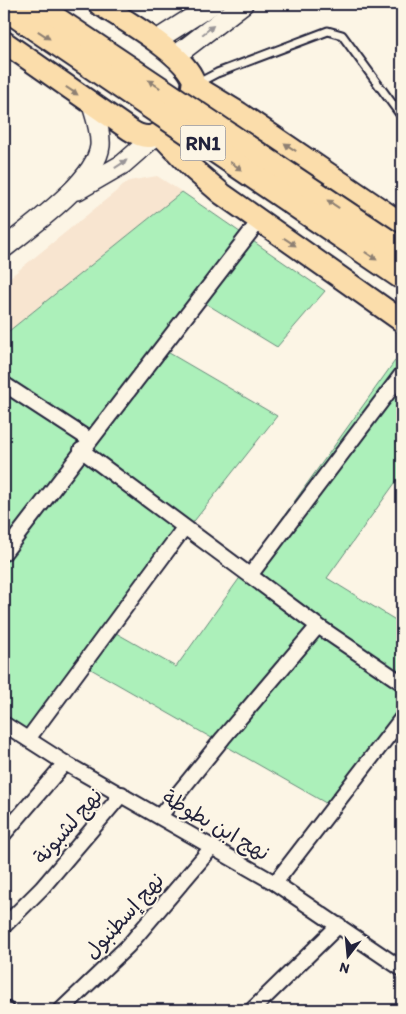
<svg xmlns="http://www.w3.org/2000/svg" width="406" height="1014" viewBox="0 0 406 1014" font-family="Itim,'Playpen Sans Arabic',sans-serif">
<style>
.built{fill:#f8e5d0}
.green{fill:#acf0ba;stroke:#67897a}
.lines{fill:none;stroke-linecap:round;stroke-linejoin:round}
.lane-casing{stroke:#22223b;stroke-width:11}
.street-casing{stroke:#22223b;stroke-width:18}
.secondary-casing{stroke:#22223b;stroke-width:22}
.primary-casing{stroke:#22223b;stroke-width:25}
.lane{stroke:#fcf5e5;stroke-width:7}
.street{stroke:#fcf5e5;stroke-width:14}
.secondary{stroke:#fcf5e5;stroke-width:19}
.primary{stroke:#fbddab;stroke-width:21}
.highway-bridge-casing{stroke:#22223b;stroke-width:28;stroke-linecap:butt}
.highway-bridge{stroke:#fbddab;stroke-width:24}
.oneway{fill:#9a9698}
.oneway2{fill:#8e8073}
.labels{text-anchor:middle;stroke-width:4;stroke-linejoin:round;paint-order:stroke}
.shield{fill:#fcf5e5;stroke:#63616e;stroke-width:1}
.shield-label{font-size:20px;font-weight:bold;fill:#22223b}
.street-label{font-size:21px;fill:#22223b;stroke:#fcf5e5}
</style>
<rect width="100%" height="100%" fill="#fcf5e5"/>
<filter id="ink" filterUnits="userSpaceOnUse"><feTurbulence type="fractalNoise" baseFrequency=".02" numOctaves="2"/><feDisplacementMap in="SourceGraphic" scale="10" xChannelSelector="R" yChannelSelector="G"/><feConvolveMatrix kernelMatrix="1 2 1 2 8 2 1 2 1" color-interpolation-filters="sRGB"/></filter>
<g filter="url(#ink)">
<polygon class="built" points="157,176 182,192 4,335 4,282 129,181"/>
<polygon class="green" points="182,192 325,291 277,347 200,300 164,350 277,416 109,629 176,667 402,351 402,477 400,476 327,578 402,624 402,732 338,810 82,664 25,730 4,717 4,335"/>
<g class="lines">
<g class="lane-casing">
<polyline id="lane" points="196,84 217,73 328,31 342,35 402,117"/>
</g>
<g class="street-casing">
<g id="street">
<polyline points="4,384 90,440"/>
<polyline points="81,450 318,626 402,683"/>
<polyline points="4,553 259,221"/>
<polyline points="251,574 402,374"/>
<polyline points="4,724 65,763 275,883 402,969"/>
<polyline points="28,739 184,528"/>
<polyline points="160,816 223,738 318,626"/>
<polyline points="4,834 65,763"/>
<polyline points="275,883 402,718"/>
<polyline points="4,926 42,888 122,794"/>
<polyline points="4,1008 7,1010"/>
<polyline points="61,1010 128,946 213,846"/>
<polyline points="252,1010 339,925"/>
</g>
</g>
<g class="secondary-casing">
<g id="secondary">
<polyline points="155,41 213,4"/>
<polyline points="174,57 243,4"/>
<polyline points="78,190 123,164 155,136"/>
<path d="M 4,248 C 31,226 96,181 100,146 C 101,132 96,118 92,105"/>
</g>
</g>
<g class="primary-casing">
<g id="primary">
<path d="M 4,42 L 130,130 C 136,134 144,138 152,136 C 168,134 199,93 192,77 C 180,52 123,19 99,4"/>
<polyline points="193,85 239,113 402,224"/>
<polyline points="159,133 193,169 222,194 402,321"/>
</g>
</g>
<use href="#lane" class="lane"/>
<use href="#street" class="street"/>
<use href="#secondary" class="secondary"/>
<use href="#primary" class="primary"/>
<g class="highway-bridge-casing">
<g id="highway-bridge">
<polyline points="33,4 402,251"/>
<polyline points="4,7 402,277"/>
</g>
</g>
<use href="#highway-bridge" class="highway-bridge"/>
</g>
<defs><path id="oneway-solid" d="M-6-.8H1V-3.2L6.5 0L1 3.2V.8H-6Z" transform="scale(1.25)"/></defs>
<g class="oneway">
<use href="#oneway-solid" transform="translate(208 30) rotate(-39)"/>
<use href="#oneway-solid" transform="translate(121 164) rotate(-34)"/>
</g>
<g class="oneway2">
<use href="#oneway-solid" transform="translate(44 35) rotate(34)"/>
<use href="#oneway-solid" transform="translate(154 84) rotate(-146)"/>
<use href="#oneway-solid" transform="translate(72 91) rotate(34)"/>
<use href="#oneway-solid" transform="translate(290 147) rotate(-146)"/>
<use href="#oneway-solid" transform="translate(236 166) rotate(34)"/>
<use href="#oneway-solid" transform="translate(333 204) rotate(-146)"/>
<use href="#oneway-solid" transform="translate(290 242) rotate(34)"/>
<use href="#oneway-solid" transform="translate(371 256) rotate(34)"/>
</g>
</g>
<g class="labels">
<rect class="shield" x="180.5" y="125.5" width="45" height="35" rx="4"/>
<g class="shield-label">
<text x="203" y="150">RN1</text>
</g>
<g class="street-label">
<text transform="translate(216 825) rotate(30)" y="7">نهج ابن بطوطة</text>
<text transform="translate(68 826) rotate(-49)" y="7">نهج لشبونة</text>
<text transform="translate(124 916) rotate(-48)" y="7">نهج إسطنبول</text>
</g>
</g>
<rect width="406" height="1014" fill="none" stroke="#fcf5e5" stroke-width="20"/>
<rect x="10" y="10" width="386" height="994" fill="none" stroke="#22223b" stroke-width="2" filter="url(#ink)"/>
<g transform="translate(348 956) rotate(196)" stroke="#fcf5e5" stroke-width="4" paint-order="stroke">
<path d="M0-4L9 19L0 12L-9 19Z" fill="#22223b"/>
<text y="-8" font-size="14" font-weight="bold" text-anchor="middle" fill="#22223b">N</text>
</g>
</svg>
